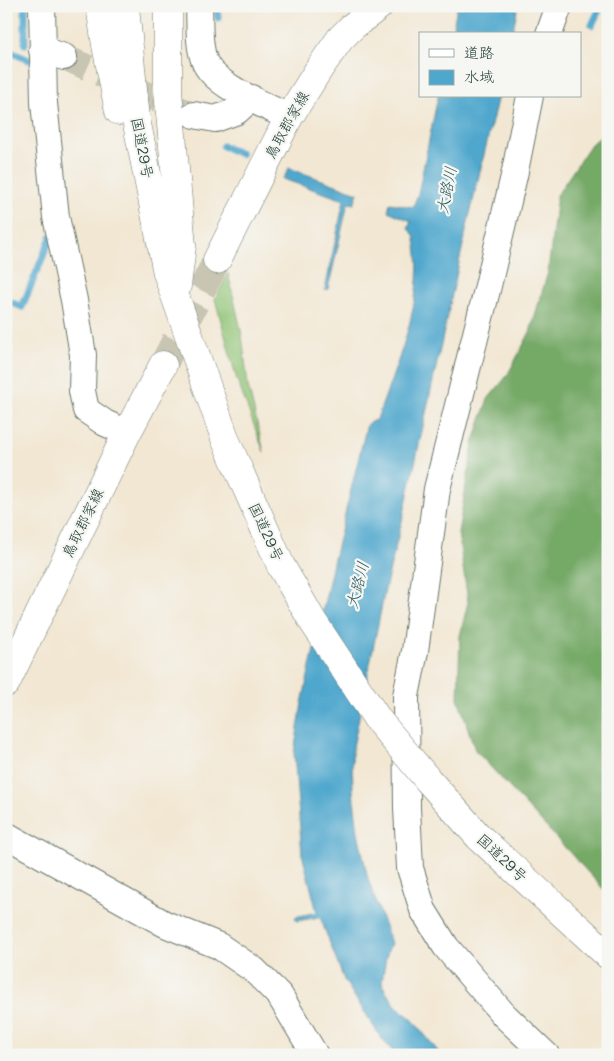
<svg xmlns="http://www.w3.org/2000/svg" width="614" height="1061" viewBox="0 0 614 1061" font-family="Mali,'Klee One',sans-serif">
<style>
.green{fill:#90c374;stroke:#588054}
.forest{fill:#74a966;stroke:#4a734d}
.water{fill:#50a7cd;stroke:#387280}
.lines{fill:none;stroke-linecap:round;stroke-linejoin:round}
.stream{stroke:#50a7cd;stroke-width:7}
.street-tunnel{stroke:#c8c5b3;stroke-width:26;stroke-dasharray:26 13;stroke-linecap:butt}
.secondary-tunnel{stroke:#c8c5b3;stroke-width:28;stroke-dasharray:28 14;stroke-linecap:butt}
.street-casing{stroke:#69786c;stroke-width:28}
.secondary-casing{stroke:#69786c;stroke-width:29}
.highway-casing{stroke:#69786c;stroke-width:29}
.street{stroke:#fff;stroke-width:26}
.secondary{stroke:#fff;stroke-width:28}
.highway{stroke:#fff;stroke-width:28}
.highway-bridge-casing{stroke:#69786c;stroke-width:29;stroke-linecap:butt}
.highway-bridge{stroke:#fff;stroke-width:28}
.labels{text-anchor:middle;stroke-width:4.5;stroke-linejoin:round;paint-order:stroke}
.street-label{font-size:15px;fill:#1f3d34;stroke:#f6f6f2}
.water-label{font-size:16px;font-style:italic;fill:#2e5d62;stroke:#f6f6f2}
</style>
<rect width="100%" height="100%" fill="#f6f6f2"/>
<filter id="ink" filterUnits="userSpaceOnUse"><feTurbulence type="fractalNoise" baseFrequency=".02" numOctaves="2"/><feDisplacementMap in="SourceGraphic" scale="10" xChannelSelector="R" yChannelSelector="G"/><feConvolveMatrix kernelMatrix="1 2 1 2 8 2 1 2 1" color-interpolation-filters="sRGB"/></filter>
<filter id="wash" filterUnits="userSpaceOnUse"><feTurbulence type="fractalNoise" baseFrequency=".0096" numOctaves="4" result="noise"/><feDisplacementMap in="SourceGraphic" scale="20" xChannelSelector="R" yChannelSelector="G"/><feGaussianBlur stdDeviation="1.12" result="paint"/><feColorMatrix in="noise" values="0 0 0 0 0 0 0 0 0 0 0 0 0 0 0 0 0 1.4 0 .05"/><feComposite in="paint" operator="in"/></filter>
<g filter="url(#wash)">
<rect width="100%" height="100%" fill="#f2e7d3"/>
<polygon class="green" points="228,273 242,335 248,386 264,452 237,380 215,299"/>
<polygon class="forest" points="608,129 608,894 475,750 458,698 460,636 468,602 458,533 473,444 488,399 507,376 530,332 548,272 557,195 591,144"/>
<g class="water">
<polygon points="457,6 518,6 512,34 452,34"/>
<path d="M 438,96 L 498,96 L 468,222 L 404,513 L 386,585 L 352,752 L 353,791 L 358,832 L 368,879 L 391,943 L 386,957 L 382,982 L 386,992 L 397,1007 L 412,1019 L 441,1055 L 396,1055 L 381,1038 L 344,980 L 320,917 L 297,921 L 295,917 L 317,912 L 302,854 L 294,753 L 302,703 L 334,559 L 367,424 L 377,419 C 395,368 425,301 416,246 C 415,243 415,237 414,235 C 412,232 410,231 408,229 L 411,221 L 388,211 L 390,203 L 413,207 L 418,194 Z"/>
<polygon points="289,168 358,193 354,204 348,203 328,289 325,290 344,200 283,179"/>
</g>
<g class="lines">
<g class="stream">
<polyline points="25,6 25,44"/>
<polyline points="217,6 218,18"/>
<polyline points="592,25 601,6"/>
<polyline points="6,50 29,60"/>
<polyline points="223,146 241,154"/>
<polyline points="6,300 22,307 51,237"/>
</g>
</g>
</g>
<g filter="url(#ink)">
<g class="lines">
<polyline class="street-tunnel" points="64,57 186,112"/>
<polyline class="secondary-tunnel" points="163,365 217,260"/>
<g class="street-casing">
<g id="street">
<polyline points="42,6 44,103 56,217 74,300 83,355 82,391 86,410 105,423 127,433"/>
<path d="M 199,6 C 200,24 198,43 204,60 C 212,85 266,106 289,117"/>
<polyline points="549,34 559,6"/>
<polyline points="42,50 64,57"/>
<polyline points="530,96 514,176 487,290 437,489 415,651 406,696 407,808 410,868 423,910 446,947 504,1015 546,1055"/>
<polyline points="194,115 215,119 237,111 251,98"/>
<polyline points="6,835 165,924 219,946 254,970 280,996 315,1055"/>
</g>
</g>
<g class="secondary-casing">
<g id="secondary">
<polyline points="217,260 289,117 319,69 340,39 353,26 379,6"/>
<polyline points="6,683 127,433 163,365"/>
</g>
</g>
<g class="highway-casing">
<g id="highway">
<polyline points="100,6 106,45 119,111"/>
<polyline points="125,6 136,119 167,273 226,441 281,566"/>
<polyline points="168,6 168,91 182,246 177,286"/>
<polyline points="479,837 608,955"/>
</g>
</g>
<use href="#street" class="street"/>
<use href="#secondary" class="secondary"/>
<use href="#highway" class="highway"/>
<g class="highway-bridge-casing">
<polyline id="highway-bridge" points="281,566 312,620 378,720 428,780 479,837"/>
</g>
<use href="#highway-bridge" class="highway-bridge"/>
</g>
</g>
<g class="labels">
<g class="street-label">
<text transform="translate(287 125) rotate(-61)" y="5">鳥取郡家線</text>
<text transform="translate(142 148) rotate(79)" y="5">国道29号</text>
<text transform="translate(83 523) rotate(-64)" y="5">鳥取郡家線</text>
<text transform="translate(266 532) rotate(65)" y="5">国道29号</text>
<text transform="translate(502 858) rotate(43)" y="5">国道29号</text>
</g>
<g class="water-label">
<text transform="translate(446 190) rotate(-79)" y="6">大路川</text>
<text transform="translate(357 585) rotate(-75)" y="6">大路川</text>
</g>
</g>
<rect width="614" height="1061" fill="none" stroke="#f6f6f2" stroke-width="25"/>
<rect x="419" y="32" width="162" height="65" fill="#f6f6f2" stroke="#a0aca6"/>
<rect x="429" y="49" width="25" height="8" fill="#ffffff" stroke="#a0aca6"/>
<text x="464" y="58" font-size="15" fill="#1f3d34">道路</text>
<rect x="429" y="70" width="25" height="15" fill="#50a7cd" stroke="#a0aca6"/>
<text x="464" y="82" font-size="15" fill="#1f3d34">水域</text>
</svg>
